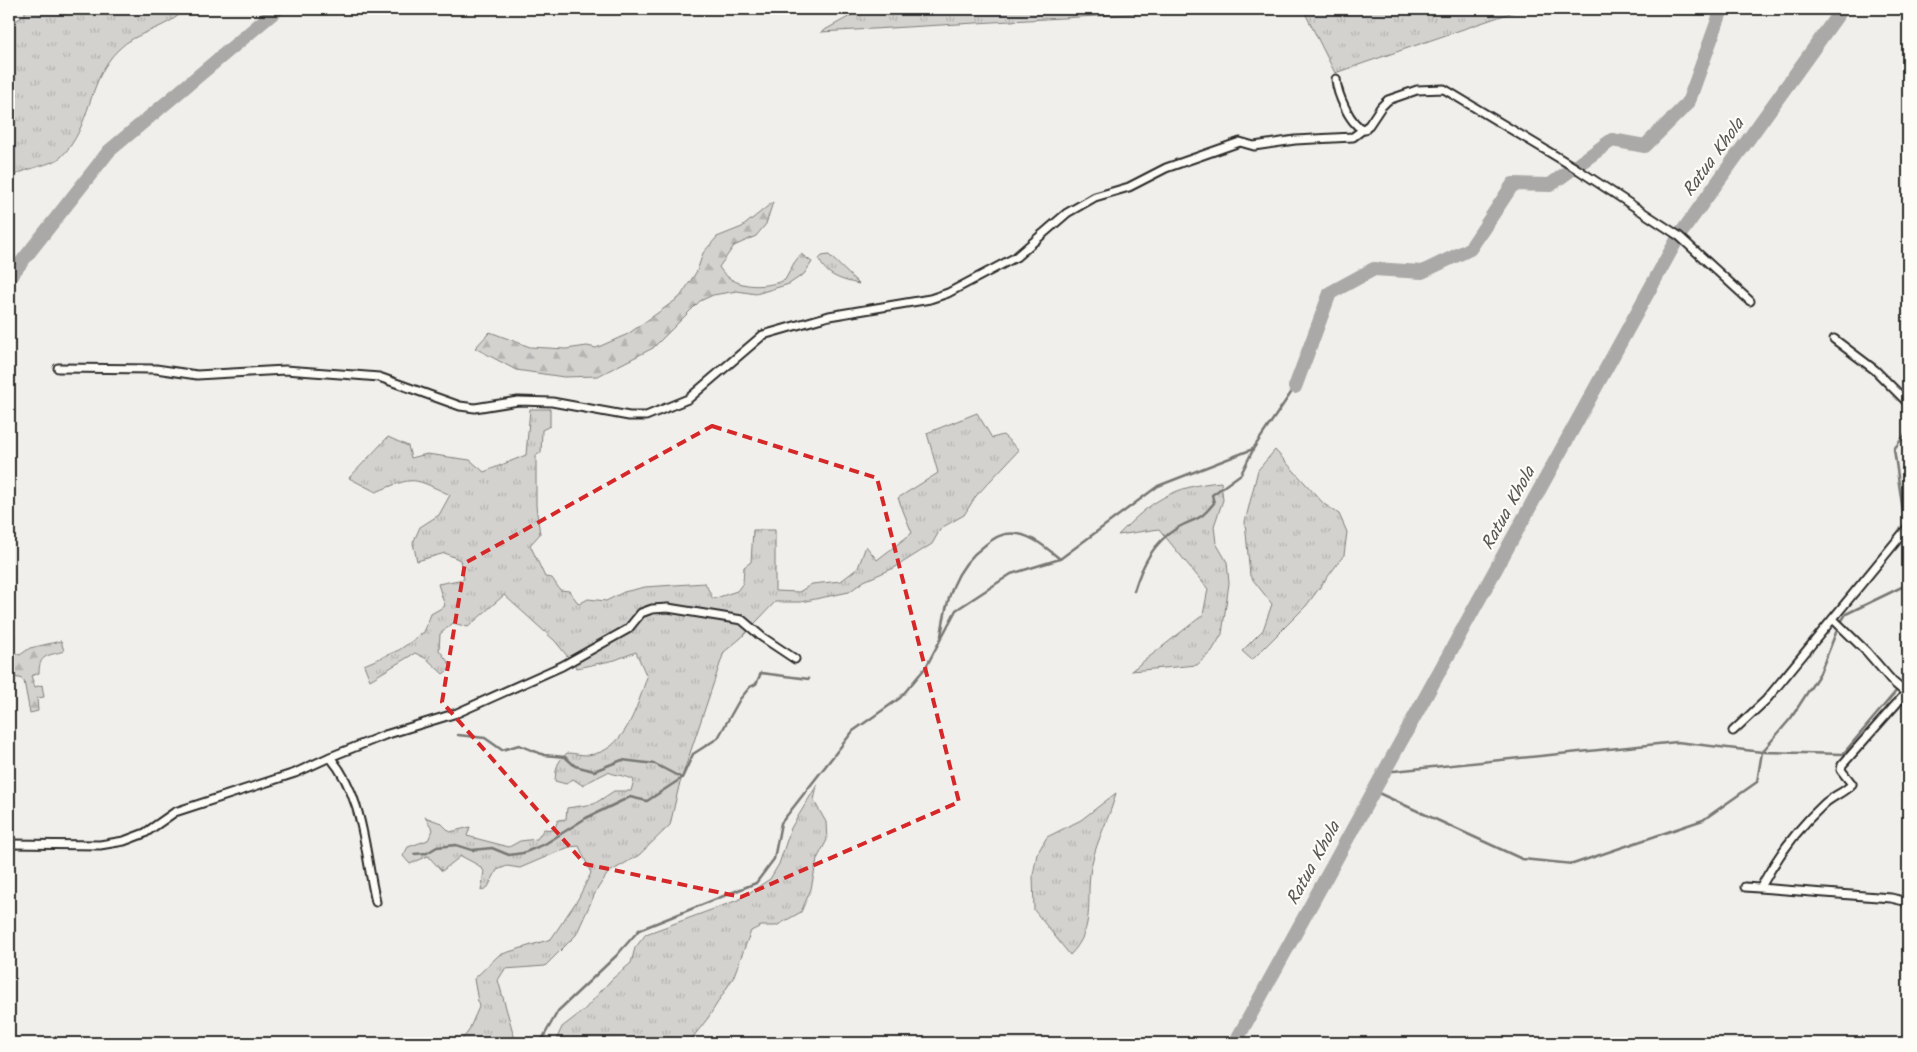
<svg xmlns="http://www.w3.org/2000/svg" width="1917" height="1052" viewBox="0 0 1917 1052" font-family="Kalam,sans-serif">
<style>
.grass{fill:url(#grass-tufts);stroke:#7f7e7d}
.forest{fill:url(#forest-firs);stroke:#7f7e7d}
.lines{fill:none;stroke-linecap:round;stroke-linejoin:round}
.stream{stroke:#777775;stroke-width:2.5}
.river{stroke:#aaa9a7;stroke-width:14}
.minor-casing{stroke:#2b2b2b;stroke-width:11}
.minor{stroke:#fdfcf7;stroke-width:7}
.marked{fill:none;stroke:#d62828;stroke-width:4;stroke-dasharray:10 6;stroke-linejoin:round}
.labels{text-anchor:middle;stroke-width:4.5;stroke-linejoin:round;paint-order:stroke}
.water-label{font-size:18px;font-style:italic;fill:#575756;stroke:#fdfcf7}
</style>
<defs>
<pattern id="grass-tufts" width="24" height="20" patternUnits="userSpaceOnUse" patternTransform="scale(1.25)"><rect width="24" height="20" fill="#d3d2cf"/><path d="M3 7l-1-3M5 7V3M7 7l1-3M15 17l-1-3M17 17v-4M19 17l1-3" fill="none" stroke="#b5b4b2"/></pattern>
<pattern id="forest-firs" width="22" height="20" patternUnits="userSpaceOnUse" patternTransform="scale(1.25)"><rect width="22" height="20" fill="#d3d2cf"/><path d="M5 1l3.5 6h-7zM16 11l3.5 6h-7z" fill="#b5b4b2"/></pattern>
</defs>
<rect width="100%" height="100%" fill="#f0efeb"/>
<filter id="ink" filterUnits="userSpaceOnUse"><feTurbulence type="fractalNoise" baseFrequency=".02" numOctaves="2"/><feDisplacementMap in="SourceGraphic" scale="10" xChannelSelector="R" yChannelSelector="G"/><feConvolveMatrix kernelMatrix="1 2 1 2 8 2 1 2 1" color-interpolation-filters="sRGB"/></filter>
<g filter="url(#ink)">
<g class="grass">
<path d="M 25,9 L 185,9 C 167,30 137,30 118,50 C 87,80 92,127 61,157 C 55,164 22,169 9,178 L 9,25 L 25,15 Z"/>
<polygon points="863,9 1217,9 821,32"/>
<polygon points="1303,9 1522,9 1335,73"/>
<path d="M 829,255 L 859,284 C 841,280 826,276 819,259 L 822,256 Z"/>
<path d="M 530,409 L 550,409 L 550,426 L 542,430 L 541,453 L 536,455 L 536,506 L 540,534 L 530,545 L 545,577 L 552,578 L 560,590 L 569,591 L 579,604 L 588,599 L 606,601 L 624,592 L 645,587 L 705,583 L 713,599 L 737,591 L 743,583 L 744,567 L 751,562 L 753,530 L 775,530 L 775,591 L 799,592 L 812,584 L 841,581 L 858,568 L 866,546 L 877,560 L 912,533 L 898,498 L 938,473 L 927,433 L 977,413 L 992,438 L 1003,435 L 1019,450 L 976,496 L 964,515 L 941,528 L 932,544 L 894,568 L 864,581 L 849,592 L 801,602 L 775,602 L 741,638 L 724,652 L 679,786 L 670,825 L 639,855 L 608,873 L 596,891 L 576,935 L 545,966 L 505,969 L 498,980 L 516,1043 L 459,1043 L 468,1032 L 479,1007 L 474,979 L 499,955 L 551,939 L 578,899 L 591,873 L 579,846 L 569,847 L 520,868 L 507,866 L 497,870 L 488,887 L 481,891 L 484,871 L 478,865 L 461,856 L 442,871 L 428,856 L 410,864 L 403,856 L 408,847 L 428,840 L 433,830 L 425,817 L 441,823 L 450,832 L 470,827 L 467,836 L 509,847 L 520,841 L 537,839 L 544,829 L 554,830 L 558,820 L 566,819 L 567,808 L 594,804 L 614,791 L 631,791 L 634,780 C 625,775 617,776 608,772 L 582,785 L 573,779 L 566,784 L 555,781 C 556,767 557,762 567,753 C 574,753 580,755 587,755 C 625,753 637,706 647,677 L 636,652 L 615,660 L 577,668 L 555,641 L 504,595 L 468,627 L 453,623 L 440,634 L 439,650 L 452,667 L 443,674 L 427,659 L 415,653 L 370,680 L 364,665 L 399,650 L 412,641 L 424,632 L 431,614 L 445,606 L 438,584 L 464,579 L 460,560 L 445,553 L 417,561 L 413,543 L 420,527 L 439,515 L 450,495 C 412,477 415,476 376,492 L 349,478 L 388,437 L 408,446 L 411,458 L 427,454 L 470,460 L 484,472 L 526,455 Z"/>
<polygon points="1275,450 1324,504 1339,514 1347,532 1344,555 1306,606 1252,660 1242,651 1263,630 1272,604 1250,576 1245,522 1258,470"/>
<path d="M 1221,482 L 1223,500 L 1214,526 L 1216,543 L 1227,562 L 1229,583 L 1222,634 L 1212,651 L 1197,665 L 1131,671 L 1203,615 L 1208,589 L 1159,529 L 1118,535 C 1151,501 1173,486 1221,482 Z"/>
<polygon points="817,785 814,801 826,822 827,840 817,859 811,889 801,912 776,926 761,926 751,931 733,978 708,1018 693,1037 678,1043 568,1043 562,1038 557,1038 562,1027 584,1010 612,979 631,963 635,948 646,934 738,900 770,879 779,864 791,828"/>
<path d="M 1116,793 C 1110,817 1097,839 1092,863 C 1084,895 1098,927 1070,955 L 1034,910 L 1033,875 L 1037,854 L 1047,837 L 1081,820 Z"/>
</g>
<g class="forest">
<path d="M 773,202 L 766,224 L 756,236 L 734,246 L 719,267 C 732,289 763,289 785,280 L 794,263 L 801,254 L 812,262 L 804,274 L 789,284 L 756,294 L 737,291 L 713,295 L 700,301 L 653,348 L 598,376 L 564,377 L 516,370 L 475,348 L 490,332 L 530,347 L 566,349 L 587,346 L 596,348 L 628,334 L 680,297 L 697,271 L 703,253 L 717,237 L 742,227 Z"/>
<path d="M 9,627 L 15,637 L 12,652 L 20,655 L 30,648 L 61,641 L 64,651 C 48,656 39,654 39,673 L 31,676 L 35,687 L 42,685 L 44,697 L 37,698 L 38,711 L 30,713 L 24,681 L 20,678 L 9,677 Z"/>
</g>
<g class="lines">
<g class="stream">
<polyline points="1908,431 1894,449 1904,518 1908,523"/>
<path d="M 1134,591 C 1142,565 1153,543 1177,528 C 1196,517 1198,523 1214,503 L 1212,495 L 1241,474 L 1253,450"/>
<path d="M 941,636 C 946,601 954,568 984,546 C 995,537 1003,532 1018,534 C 1033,536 1049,550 1060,559"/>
<polyline points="458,735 485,738 502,750 519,745 544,755 565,757 575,766 594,771 622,760 655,764 682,778"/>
<polyline points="1384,772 1677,742 1762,752 1843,754 1908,677"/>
<polyline points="1374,791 1522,859 1573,864 1703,820 1757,782 1762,752 1791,718 1820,673 1839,625 1846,614 1908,584"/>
<polyline points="414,854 427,853 437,847 456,845 472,850 492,848 509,855 523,853 545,844 586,818 630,797 647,801 682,778 693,754 718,738 740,699 750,687 756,684 761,673 809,679"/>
<polyline points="540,1043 558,1011 616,956 639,930 756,883 774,859 781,823 853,731 900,698 926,667 956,610 1011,574 1060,559 1158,486 1253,449 1295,387"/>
</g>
<g class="river">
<polyline points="9,278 109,151 278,9"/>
<polyline points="1295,387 1330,293 1374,269 1422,272 1470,249 1513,184 1550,185 1612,140 1645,146 1688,103 1722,9"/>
<polyline points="1235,1043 1679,236 1842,9"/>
</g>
<g class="minor-casing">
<g id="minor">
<path d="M 1336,79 C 1337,93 1350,126 1365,130"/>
<polyline points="1834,339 1875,370 1908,403"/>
<polyline points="58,368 156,369 197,375 285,370 354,375 379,377 460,406 475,408 518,401 552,402 629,416 646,416 688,399 763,335 829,316 930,299 948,293 1016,257 1067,213 1095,197 1129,187 1166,168 1240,142 1254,146 1295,140 1353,137 1369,125 1381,107 1388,100 1417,90 1444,89 1574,167 1679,236 1750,301"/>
<polyline points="1833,619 1867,652 1893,682 1906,693"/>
<polyline points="1733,731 1766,700 1908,527"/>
<polyline points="330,757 385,735 457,713 562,666 628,629 641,613 652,609 668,608 742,620 762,637 795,659"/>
<path d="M 9,844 L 100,845 L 124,841 L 145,833 L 175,812 L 295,773 L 330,757 C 365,799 364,852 376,902"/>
<polyline points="1745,887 1891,898 1908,902"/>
<path d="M 1761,887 C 1778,855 1798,828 1824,804 C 1833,796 1845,792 1852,784 L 1841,770 L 1842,765 L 1906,693 L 1908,694"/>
</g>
</g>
<use href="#minor" class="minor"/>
</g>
</g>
<path class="marked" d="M 712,426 L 877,478 L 959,802 L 741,897 L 585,864 L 442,702 L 465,563 Z"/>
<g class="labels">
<g class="water-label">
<text transform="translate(1713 157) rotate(-54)" y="6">Ratua Khola</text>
<text transform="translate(1508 508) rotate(-61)" y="6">Ratua Khola</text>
<text transform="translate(1313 863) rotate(-61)" y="6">Ratua Khola</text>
</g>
</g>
<rect width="1917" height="1052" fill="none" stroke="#fdfcf7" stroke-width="30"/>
<rect x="15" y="15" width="1887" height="1022" fill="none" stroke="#2b2b2b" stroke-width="2" filter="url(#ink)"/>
</svg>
